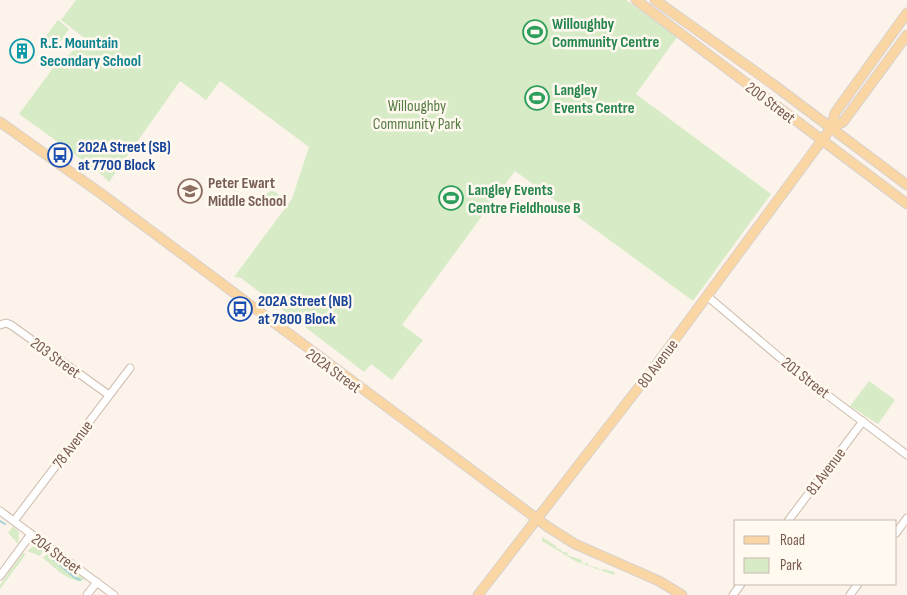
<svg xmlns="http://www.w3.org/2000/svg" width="907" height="595" viewBox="0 0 907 595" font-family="'Sofia Sans Condensed',sans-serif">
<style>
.green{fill:#d7ebc7}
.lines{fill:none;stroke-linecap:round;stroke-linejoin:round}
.stream{stroke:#a4d2d8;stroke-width:2}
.minor-casing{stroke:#cfbcaf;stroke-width:9}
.major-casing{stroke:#d9d1cd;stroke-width:11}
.minor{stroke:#fff;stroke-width:7}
.major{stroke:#fad6a4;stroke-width:9}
.labels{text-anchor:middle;stroke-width:5;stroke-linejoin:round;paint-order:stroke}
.leisure-label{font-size:16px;font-weight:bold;fill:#27864d;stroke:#fff9f0;text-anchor:start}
.culture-label{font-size:16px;font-weight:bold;fill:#0d838f;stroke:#fff9f0;text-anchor:start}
.street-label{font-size:16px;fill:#785a4d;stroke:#fff9f0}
.park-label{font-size:16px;fill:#577d44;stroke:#fff9f0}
.transit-label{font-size:16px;font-weight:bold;fill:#164399;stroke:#fff9f0;text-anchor:start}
.education-label{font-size:16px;font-weight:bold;fill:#785e54;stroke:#fff9f0;text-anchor:start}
</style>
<rect width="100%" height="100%" fill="#fcf4ea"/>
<g class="green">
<polygon points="76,0 626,0 677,37 636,94 771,194 693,301 515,171 402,325 423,340 392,380 371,364 364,372 241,278 234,277 292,199 309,147 220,81 206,100 180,81 109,182 99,172 19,114 59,60 70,54 83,37 61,20"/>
<polygon points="58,20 69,29 58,45 46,36"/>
<circle cx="272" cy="198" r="7"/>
<polygon points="869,381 895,400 878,424 850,406"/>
<polygon points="13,526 19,532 18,544 8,533"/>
<polygon points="542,537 556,546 557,549 561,549 561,551 568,553 567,555 582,560 581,563 585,564 586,562 589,566 599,568 598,570 602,571 603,569 615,572 614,575 577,562 542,541"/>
<polygon points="35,545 45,548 40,556 27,551"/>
<path d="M 49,551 L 85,577 L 86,579 C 73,587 53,566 43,558 Z"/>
<polygon points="23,553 26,554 0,589 0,585"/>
</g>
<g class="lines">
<g class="stream">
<polyline points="0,521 5,524"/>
<polyline points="53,559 74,577 80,580"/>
</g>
<g class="minor-casing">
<g id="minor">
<polyline points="707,296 798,373 907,455"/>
<polyline points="0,325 6,323 11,325 109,395"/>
<polyline points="0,511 114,595"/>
<polyline points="14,521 130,368"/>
<polyline points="788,521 863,421"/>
<polyline points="896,533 907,518"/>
<polyline points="0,576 31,534"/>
<polyline points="87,595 97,582"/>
<polyline points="733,595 741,584"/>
<polyline points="850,595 858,584"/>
</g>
</g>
<g class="major-casing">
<g id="major">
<polyline points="636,0 907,204"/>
<polyline points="655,0 774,85 907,185"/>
<polyline points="0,122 103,195 548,527 575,544 659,581 682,595"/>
<polyline points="831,128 843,122 907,35"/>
<polyline points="478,595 653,369 831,128 835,113 907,13"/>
</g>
</g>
<use href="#minor" class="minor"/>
<use href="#major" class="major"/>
</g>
<defs>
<g id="stadium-ring" transform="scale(1.25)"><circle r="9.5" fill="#fff9f0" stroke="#2e9e5b" stroke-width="1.5"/><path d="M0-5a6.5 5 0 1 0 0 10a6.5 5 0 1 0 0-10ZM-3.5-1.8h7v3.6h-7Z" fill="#2e9e5b"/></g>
<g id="building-ring" transform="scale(1.25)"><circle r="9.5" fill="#fff9f0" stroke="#0f9aa8" stroke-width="1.5"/><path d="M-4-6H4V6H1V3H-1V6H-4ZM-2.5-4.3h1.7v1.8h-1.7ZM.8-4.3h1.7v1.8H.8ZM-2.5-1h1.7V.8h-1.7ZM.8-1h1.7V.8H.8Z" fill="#0f9aa8"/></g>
<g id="bus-ring" transform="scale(1.25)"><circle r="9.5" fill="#fff9f0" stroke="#1a4fb4" stroke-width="1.5"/><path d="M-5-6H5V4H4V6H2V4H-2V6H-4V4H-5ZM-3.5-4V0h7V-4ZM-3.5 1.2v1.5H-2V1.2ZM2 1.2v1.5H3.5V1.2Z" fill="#1a4fb4"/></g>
<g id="school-ring" transform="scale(1.25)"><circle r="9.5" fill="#fff9f0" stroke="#8d6e63" stroke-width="1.5"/><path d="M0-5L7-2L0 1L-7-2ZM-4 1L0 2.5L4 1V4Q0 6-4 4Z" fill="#8d6e63"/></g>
</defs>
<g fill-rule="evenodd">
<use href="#stadium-ring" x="535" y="32"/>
<use href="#building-ring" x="22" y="51"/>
<use href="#stadium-ring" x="537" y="98"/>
<use href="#bus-ring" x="60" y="155"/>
<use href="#school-ring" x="190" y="191"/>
<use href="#stadium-ring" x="451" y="198"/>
<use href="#bus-ring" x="240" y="309"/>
</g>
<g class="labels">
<g class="leisure-label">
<text x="552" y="29">Willoughby<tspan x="552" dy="18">Community Centre</tspan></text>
<text x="554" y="95">Langley<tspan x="554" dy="18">Events Centre</tspan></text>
<text x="468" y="195">Langley Events<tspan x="468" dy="18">Centre Fieldhouse B</tspan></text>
</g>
<g class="culture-label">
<text x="40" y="48">R.E. Mountain<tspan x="40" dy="18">Secondary School</tspan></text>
</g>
<g class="street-label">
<text transform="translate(771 102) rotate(37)" y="6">200 Street</text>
<text transform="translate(56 357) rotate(36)" y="6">203 Street</text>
<text transform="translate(657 363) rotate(-53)" y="6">80 Avenue</text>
<text transform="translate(334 370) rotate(36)" y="6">202A Street</text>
<text transform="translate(806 377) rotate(38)" y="6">201 Street</text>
<text transform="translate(72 444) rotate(-53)" y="6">78 Avenue</text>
<text transform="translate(825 471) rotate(-53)" y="6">81 Avenue</text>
<text transform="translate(57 553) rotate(36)" y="6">204 Street</text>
</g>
<g class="park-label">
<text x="417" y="111">Willoughby<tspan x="417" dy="18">Community Park</tspan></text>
</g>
<g class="transit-label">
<text x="78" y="152">202A Street (SB)<tspan x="78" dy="18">at 7700 Block</tspan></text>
<text x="258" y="306">202A Street (NB)<tspan x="258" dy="18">at 7800 Block</tspan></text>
</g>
<g class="education-label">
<text x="208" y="188">Peter Ewart<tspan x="208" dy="18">Middle School</tspan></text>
</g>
</g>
<rect x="734" y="520" width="162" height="65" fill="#fff9f0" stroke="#c9b9af"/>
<rect x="744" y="536" width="25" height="8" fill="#fad6a4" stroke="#c9b9af"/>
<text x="780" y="545" font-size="15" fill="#785a4d">Road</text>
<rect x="744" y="558" width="25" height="15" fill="#d7ebc7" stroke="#c9b9af"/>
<text x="780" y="570" font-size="15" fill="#785a4d">Park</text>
</svg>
